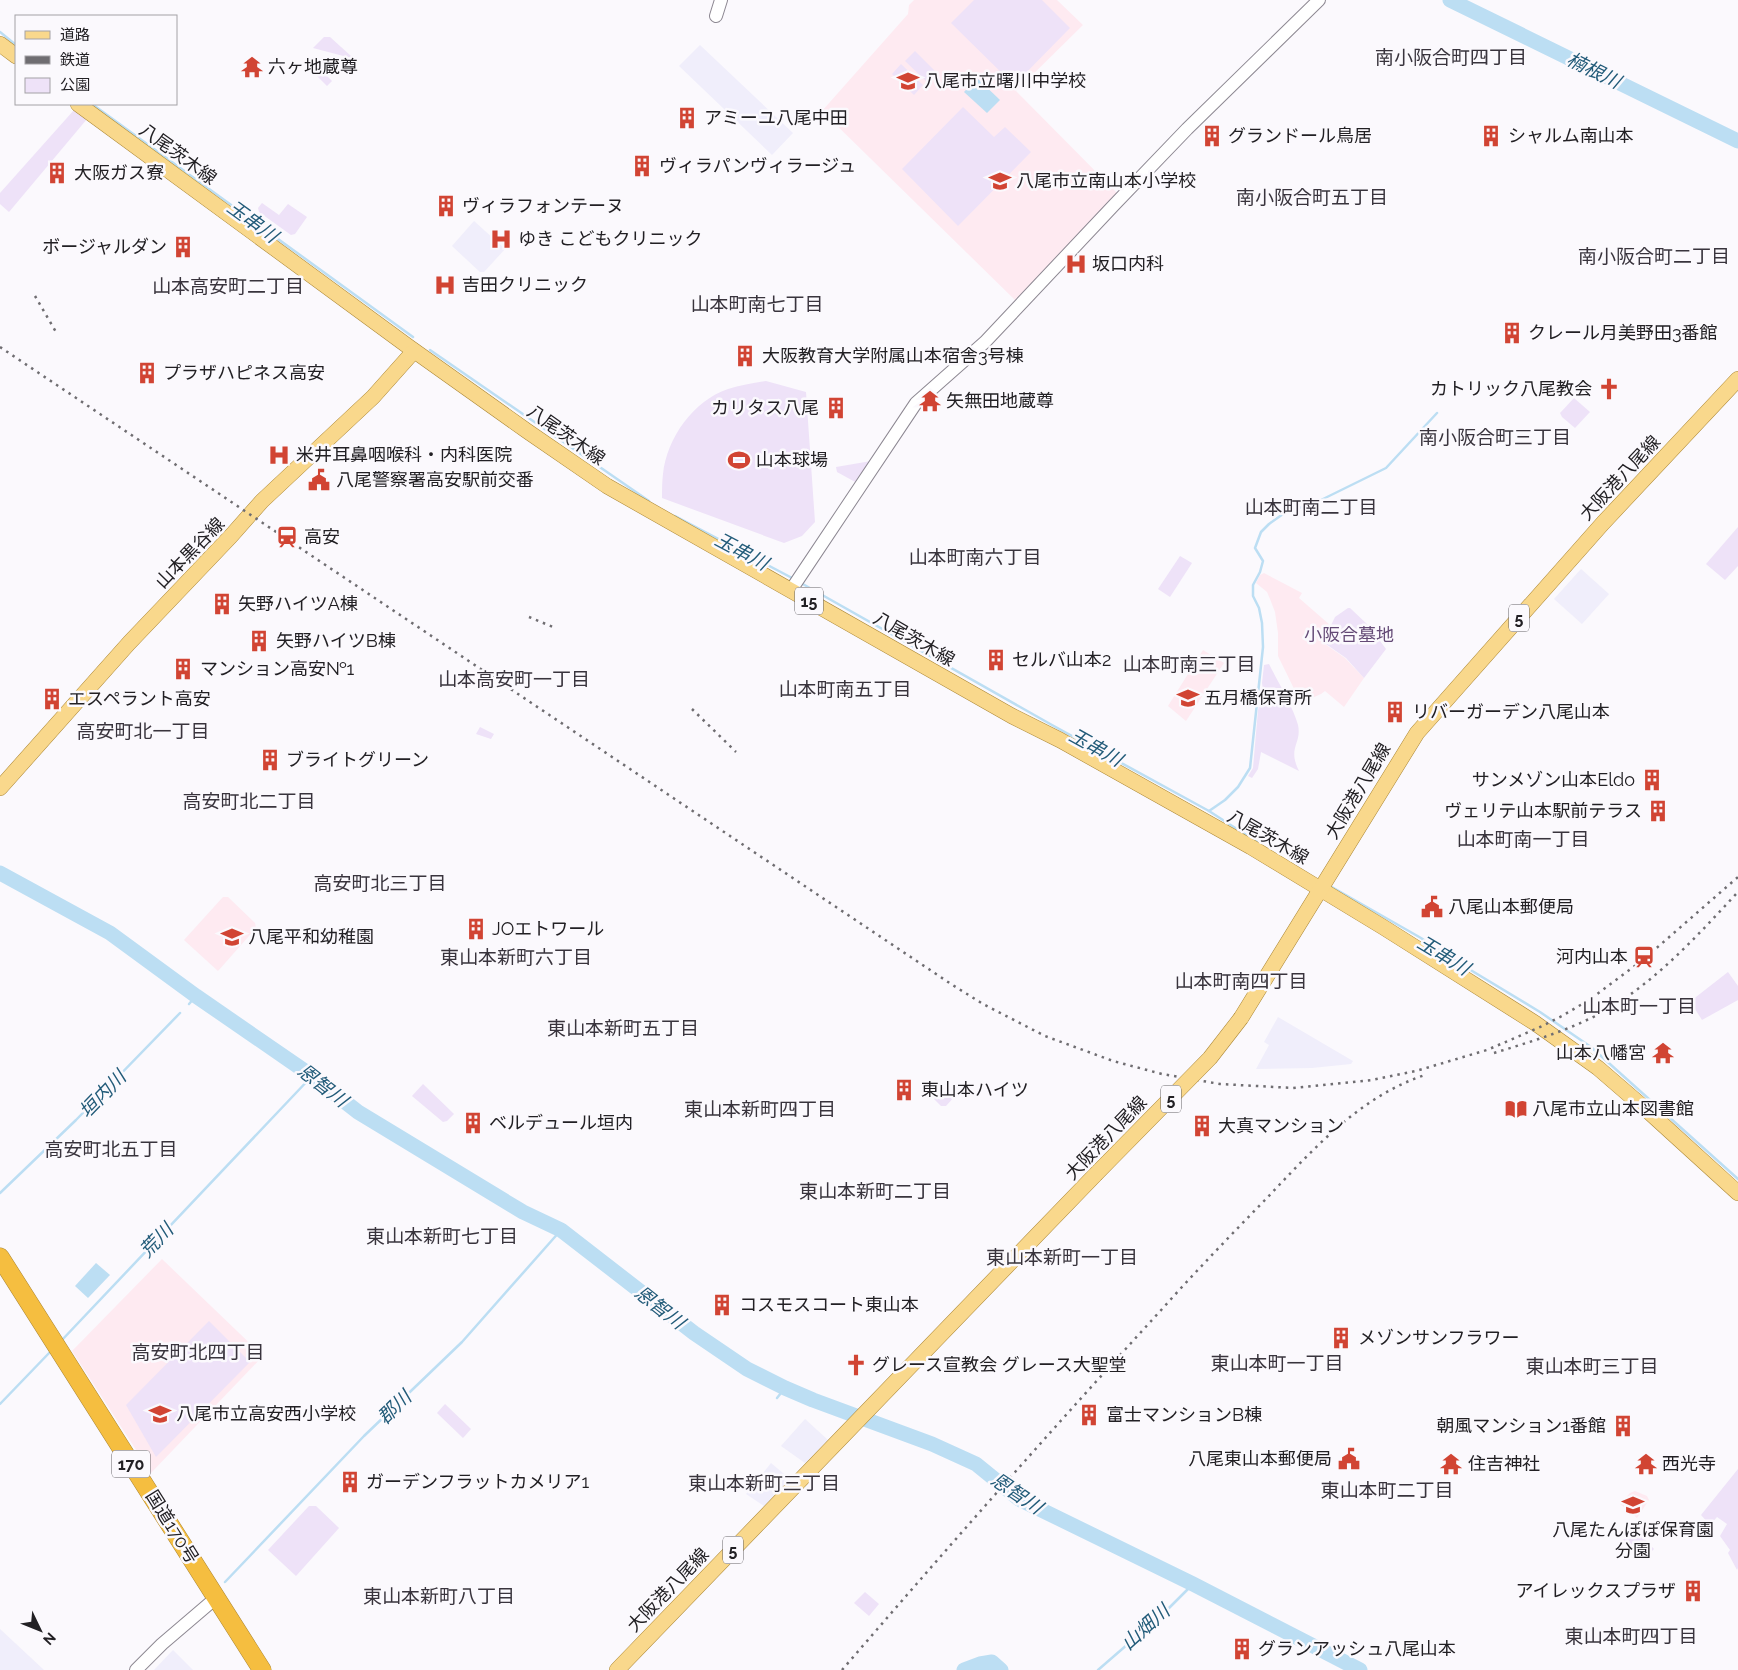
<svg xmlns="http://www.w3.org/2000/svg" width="1738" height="1670" viewBox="0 0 1738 1670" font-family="Raleway,'Noto Sans JP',sans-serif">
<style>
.commercial{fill:#f0eefb}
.education{fill:#feeaf1}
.green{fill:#eee2f8}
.water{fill:#bcdef3}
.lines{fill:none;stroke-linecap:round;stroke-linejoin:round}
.stream{stroke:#bcdef3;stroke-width:2.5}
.river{stroke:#bcdef3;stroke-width:15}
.minor-casing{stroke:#8d8892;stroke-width:14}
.major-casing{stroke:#ab8736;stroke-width:16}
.highway-casing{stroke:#ab8736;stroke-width:19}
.minor{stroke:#fff;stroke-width:12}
.major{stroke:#f9d88c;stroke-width:15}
.highway{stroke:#f5be40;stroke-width:18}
.rail{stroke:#6f6d71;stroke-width:2.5;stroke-dasharray:2.5 5;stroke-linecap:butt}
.major-bridge-casing{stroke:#ab8736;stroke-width:16;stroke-linecap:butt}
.major-bridge{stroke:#f9d88c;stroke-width:15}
.labels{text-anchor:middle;stroke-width:5;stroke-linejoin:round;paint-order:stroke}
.shield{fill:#fbf9fd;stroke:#636165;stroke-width:1}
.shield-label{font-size:16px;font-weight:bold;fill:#222024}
.poi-label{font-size:18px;fill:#222024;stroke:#fbf9fd;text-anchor:start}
.street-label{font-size:18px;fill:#222024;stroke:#fbf9fd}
.park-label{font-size:18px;fill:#644a76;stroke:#fbf9fd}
.neighbourhood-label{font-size:19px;fill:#39343d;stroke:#fbf9fd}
.water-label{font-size:19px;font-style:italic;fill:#225b79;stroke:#fbf9fd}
</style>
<rect width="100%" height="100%" fill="#fbf9fd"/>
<g class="commercial">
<polygon points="700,45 793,133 772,155 679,66"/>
<polygon points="474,221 505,249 484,272 480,272 452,246"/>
<polygon points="1581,569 1609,594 1582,624 1554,599"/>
<polygon points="1278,1017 1353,1061 1351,1064 1312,1068 1256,1069 1269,1045 1264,1042"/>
<polygon points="805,1419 828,1440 805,1463 781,1446"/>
<polygon points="771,1463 790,1479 764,1506 746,1494"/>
<polygon points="0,1629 44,1670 0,1670"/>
<polygon points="173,1650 193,1670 154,1670"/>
</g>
<g class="education">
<polygon points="914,0 1057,0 1083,25 1016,91 1118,194 1015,300 822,111 908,14 909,5"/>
<polygon points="1264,573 1302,593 1299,598 1330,625 1322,642 1345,658 1364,678 1344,707 1325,691 1321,694 1301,703 1278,656 1278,633 1275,612 1270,599 1267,592 1256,583 1260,575"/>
<polygon points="1203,650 1224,663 1186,721 1168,706"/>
<polygon points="223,897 228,897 255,923 256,928 218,971 184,940"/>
<polygon points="162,1259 263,1356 151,1473 72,1351"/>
<polygon points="1635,1491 1647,1496 1649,1500 1637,1518 1620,1504 1630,1493"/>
</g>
<g class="green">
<polygon points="974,0 1042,0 1070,28 1014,85 951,23"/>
<polygon points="324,37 330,37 351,56 351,58 313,48"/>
<polygon points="915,51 936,72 927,82 905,61"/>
<polygon points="901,64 923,85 914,95 892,74"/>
<polygon points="318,67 332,81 327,86 312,71"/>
<polygon points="963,107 994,137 1005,127 1031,152 958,226 902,169"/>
<polygon points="74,110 87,119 9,212 0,204 0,193"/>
<polygon points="262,203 279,215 288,204 307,217 295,234 291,235 259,212 258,208"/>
<path d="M 766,381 L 806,392 L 815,522 L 802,536 L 784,543 L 662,498 C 662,490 662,482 663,474 C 667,438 693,401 728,389 C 740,385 754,383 766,381 Z"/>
<polygon points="1574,398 1590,412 1575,428 1562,417 1560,413"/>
<polygon points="871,461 857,483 837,472 836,467"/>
<polygon points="1738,527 1738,566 1725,580 1706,564"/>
<polygon points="1180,556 1192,563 1170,597 1158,589"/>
<polygon points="1348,608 1350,608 1369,626 1386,649 1364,678 1346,658 1323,642 1335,617"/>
<path d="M 1269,664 C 1277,680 1294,709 1298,725 C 1302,744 1287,747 1299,771 L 1261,752 L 1258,769 L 1252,778 L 1248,776 L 1253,768 L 1258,710 L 1263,690 L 1262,683 L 1264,665 Z"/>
<polygon points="480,727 494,734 491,739 476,734"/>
<polygon points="1728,972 1738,986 1738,1000 1702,1020 1695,1009 1684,1016 1678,1011"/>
<polygon points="423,1084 454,1114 447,1121 443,1122 412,1096"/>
<polygon points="948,1085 955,1091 955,1096 946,1106 941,1106 934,1099"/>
<polygon points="209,1321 250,1362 156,1457 126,1405"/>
<polygon points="445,1404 471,1429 463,1438 437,1413"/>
<polygon points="1738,1469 1738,1568 1737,1570 1728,1553 1730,1550 1720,1536 1727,1524 1717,1517 1710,1525 1701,1515"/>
<polygon points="309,1506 316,1506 339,1528 296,1576 268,1550"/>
<polygon points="1634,1528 1654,1549 1643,1560 1623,1540"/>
<polygon points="865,1592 879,1604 869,1616 854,1603"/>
</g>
<g class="water">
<polygon points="977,78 1000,100 987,113 964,92"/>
<polygon points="96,1263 110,1275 88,1298 75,1286"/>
</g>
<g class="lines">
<g class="stream">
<polyline points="0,32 16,45"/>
<polyline points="92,104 413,337"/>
<polyline points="430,350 649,501"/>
<polyline points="675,516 794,579"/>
<polyline points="801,583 1052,725 1209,811 1257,842"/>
<polyline points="1209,811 1225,800 1238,787 1250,768 1263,647 1262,623 1259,608 1253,596 1253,585 1260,572 1263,561 1255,548 1261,532 1269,524 1283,514 1321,500 1386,468 1437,413"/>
<polyline points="1330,886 1421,938 1459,963 1540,1012 1591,1047 1738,1179"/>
<polyline points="189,1004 196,996"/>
<polyline points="0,1193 76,1120 180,1013"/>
<polyline points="62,1340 312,1076"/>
<polyline points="777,1398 785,1388"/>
<polyline points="0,1404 51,1351"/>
<polyline points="225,1582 364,1436 462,1342 561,1230"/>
<polyline points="1098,1670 1166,1611 1193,1584"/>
</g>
<g class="river">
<polyline points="1450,0 1738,141"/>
<polyline points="0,873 110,933 196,996 312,1076 358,1112 523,1212 561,1230 694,1333 747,1369 785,1388 813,1400 932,1444 976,1464 1019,1499 1193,1584 1360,1670"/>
<polyline points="964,1670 980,1664 992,1662 1001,1670"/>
</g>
<g class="minor-casing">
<g id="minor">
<polyline points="716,16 721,0"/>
<polyline points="791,590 916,403 985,342 1114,205 1187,129 1319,0"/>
<polyline points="136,1670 162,1644 210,1603"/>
</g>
</g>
<g class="major-casing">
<g id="major">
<polyline points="0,44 16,56"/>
<polyline points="78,104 409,347 527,431 607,486 1012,716 1060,740 1251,847 1383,927 1535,1023 1598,1068 1649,1112 1738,1193"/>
<polyline points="0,788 129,643 231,536 262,501 373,397 414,351"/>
<polyline points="1241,1018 1417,733 1603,523 1738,379"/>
<polyline points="617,1670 1095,1175"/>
</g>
</g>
<g class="highway-casing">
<polyline id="highway" points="0,1257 262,1670"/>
</g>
<use href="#minor" class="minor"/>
<use href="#major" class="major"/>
<use href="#highway" class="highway"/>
<g class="rail">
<polyline points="35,296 56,332"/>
<polyline points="0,347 951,984 983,1004 1045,1036 1113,1061 1162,1074 1220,1084 1293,1088 1372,1080 1416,1071 1487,1050 1540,1027 1562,1016 1589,1000 1644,959 1738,877"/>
<polyline points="529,617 553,627"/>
<polyline points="692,709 736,752"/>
<path d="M 1494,1053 C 1530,1042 1567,1031 1601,1013 C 1655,983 1696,937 1738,892"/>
<path d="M 842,1670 C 947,1548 1054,1427 1163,1308 C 1196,1271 1230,1236 1264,1201 C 1311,1152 1358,1097 1425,1075"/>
</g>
<g class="major-bridge-casing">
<polyline id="major-bridge" points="1095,1175 1210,1058 1241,1018"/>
</g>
<use href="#major-bridge" class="major-bridge"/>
</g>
<defs>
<g id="temple-bare" transform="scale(1.725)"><path d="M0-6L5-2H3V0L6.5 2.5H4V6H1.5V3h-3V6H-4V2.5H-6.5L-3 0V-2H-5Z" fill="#d14433" stroke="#fbf9fd" stroke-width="2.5" paint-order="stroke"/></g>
<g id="school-bare" transform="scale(1.725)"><path d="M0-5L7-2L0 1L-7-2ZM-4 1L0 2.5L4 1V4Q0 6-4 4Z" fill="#d14433" stroke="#fbf9fd" stroke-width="2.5" paint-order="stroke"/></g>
<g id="building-bare" transform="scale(1.725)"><path d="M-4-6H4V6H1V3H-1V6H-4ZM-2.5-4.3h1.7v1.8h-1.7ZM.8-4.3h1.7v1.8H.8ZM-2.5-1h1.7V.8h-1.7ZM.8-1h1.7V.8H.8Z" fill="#d14433" stroke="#fbf9fd" stroke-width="2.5" paint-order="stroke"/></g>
<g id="hospital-bare" transform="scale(1.725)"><path d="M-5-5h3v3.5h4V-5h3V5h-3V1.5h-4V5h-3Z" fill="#d14433" stroke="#fbf9fd" stroke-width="2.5" paint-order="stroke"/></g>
<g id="church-bare" transform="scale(1.725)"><path d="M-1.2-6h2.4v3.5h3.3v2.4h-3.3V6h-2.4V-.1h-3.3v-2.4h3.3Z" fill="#d14433" stroke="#fbf9fd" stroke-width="2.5" paint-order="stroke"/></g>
<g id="stadium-bare" transform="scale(1.725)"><path d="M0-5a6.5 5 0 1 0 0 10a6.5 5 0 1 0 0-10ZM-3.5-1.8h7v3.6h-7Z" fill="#d14433" stroke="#fbf9fd" stroke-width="2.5" paint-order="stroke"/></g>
<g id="civic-bare" transform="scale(1.725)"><path d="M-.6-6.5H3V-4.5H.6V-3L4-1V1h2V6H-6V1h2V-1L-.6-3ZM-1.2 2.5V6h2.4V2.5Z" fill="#d14433" stroke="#fbf9fd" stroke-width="2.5" paint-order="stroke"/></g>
<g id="station-bare" transform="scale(1.725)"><path d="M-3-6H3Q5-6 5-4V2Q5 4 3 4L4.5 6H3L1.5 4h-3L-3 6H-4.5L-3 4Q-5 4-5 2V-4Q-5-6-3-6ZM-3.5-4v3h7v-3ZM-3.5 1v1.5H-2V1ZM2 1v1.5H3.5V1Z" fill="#d14433" stroke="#fbf9fd" stroke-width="2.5" paint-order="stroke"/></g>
<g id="library-bare" transform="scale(1.725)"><path d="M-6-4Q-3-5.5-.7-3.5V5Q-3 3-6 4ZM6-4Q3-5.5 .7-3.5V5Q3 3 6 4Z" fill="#d14433" stroke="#fbf9fd" stroke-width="2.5" paint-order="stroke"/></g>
</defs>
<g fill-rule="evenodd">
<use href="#temple-bare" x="252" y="67"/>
<use href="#school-bare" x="908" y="81"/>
<use href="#building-bare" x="687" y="118"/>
<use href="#building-bare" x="1212" y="136"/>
<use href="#building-bare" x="1491" y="136"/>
<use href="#building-bare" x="642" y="166"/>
<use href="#building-bare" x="57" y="173"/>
<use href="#school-bare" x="1000" y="181"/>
<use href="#building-bare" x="446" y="206"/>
<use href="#hospital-bare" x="501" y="239"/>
<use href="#building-bare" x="183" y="247"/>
<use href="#hospital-bare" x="1076" y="264"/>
<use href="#hospital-bare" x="445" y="285"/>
<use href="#building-bare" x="1512" y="333"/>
<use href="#building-bare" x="745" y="356"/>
<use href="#building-bare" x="147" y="373"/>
<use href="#church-bare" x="1609" y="389"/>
<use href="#temple-bare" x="930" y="401"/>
<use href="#building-bare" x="836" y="408"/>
<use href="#hospital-bare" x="279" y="455"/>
<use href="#stadium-bare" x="739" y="460"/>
<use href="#civic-bare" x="319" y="480"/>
<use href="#station-bare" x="287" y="537"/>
<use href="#building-bare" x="222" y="604"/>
<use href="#building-bare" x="259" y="641"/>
<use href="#building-bare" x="996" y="660"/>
<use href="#building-bare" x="183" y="669"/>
<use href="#school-bare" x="1188" y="698"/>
<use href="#building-bare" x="52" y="699"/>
<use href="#building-bare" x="1395" y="712"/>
<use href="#building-bare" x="270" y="760"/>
<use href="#building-bare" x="1652" y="780"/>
<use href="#building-bare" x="1658" y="811"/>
<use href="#civic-bare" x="1432" y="907"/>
<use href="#building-bare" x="476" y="929"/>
<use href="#school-bare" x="232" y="937"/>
<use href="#station-bare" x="1644" y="957"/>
<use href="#temple-bare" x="1663" y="1053"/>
<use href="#building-bare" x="904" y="1090"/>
<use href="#library-bare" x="1516" y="1109"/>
<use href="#building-bare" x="473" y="1123"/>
<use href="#building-bare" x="1202" y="1126"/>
<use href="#building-bare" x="722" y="1305"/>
<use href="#building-bare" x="1341" y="1338"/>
<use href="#church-bare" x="856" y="1365"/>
<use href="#school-bare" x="160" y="1414"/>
<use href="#building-bare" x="1089" y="1415"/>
<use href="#building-bare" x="1623" y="1426"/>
<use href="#civic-bare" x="1349" y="1459"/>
<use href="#temple-bare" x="1451" y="1464"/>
<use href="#temple-bare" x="1646" y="1464"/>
<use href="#building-bare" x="350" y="1482"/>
<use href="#school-bare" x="1633" y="1505"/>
<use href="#building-bare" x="1693" y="1591"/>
<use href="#building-bare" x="1242" y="1649"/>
</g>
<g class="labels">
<g class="shield">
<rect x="795" y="587.5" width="28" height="27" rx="4"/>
<rect x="1509" y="604.5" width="20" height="27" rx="4"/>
<rect x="1161" y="1085.5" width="20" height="27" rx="4"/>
<rect x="112" y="1450.5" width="38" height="27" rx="4"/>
<rect x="723" y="1536.5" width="20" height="27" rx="4"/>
</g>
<g class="shield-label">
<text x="809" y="607">15</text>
<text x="1519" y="624">5</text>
<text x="1171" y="1105">5</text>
<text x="131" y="1470">170</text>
<text x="733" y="1556">5</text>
</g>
<g class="poi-label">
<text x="268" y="73">六ヶ地蔵尊</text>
<text x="924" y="87">八尾市立曙川中学校</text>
<text x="704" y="124">アミーユ八尾中田</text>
<text x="1228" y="142">グランドール鳥居</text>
<text x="1508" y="142">シャルム南山本</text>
<text x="659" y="172">ヴィラパンヴィラージュ</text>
<text x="74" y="179">大阪ガス寮</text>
<text x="1016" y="187">八尾市立南山本小学校</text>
<text x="462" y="212">ヴィラフォンテーヌ</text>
<text x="518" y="245">ゆき こどもクリニック</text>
<text x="167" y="253" text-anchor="end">ボージャルダン</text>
<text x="1092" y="270">坂口内科</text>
<text x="462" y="291">吉田クリニック</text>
<text x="1528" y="339">クレール月美野田3番館</text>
<text x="762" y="362">大阪教育大学附属山本宿舎3号棟</text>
<text x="163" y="379">プラザハピネス高安</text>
<text x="1592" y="395" text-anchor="end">カトリック八尾教会</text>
<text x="946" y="407">矢無田地蔵尊</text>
<text x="819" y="414" text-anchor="end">カリタス八尾</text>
<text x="296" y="461">米井耳鼻咽喉科・内科医院</text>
<text x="756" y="466">山本球場</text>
<text x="336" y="486">八尾警察署高安駅前交番</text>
<text x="304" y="543">高安</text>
<text x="238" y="610">矢野ハイツA棟</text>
<text x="276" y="647">矢野ハイツB棟</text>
<text x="1012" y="666">セルバ山本2</text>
<text x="200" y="675">マンション高安№1</text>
<text x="1204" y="704">五月橋保育所</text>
<text x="68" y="705">エスペラント高安</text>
<text x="1412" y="718">リバーガーデン八尾山本</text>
<text x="286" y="766">ブライトグリーン</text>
<text x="1635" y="786" text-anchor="end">サンメゾン山本Eldo</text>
<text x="1642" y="817" text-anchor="end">ヴェリテ山本駅前テラス</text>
<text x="1448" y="913">八尾山本郵便局</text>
<text x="492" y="935">JOエトワール</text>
<text x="248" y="943">八尾平和幼稚園</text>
<text x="1628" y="963" text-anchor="end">河内山本</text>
<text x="1646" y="1059" text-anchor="end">山本八幡宮</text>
<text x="921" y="1096">東山本ハイツ</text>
<text x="1532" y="1115">八尾市立山本図書館</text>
<text x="489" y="1129">ベルデュール垣内</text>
<text x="1218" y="1132">大真マンション</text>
<text x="739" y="1311">コスモスコート東山本</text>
<text x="1358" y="1344">メゾンサンフラワー</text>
<text x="872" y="1371">グレース宣教会 グレース大聖堂</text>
<text x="176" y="1420">八尾市立高安西小学校</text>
<text x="1106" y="1421">富士マンションB棟</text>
<text x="1606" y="1432" text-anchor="end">朝風マンション1番館</text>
<text x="1332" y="1465" text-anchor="end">八尾東山本郵便局</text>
<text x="1468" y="1470">住吉神社</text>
<text x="1662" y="1470">西光寺</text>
<text x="366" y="1488">ガーデンフラットカメリア1</text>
<text x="1633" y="1536" text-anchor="middle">八尾たんぽぽ保育園<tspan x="1633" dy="21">分園</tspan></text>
<text x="1676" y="1597" text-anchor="end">アイレックスプラザ</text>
<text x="1258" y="1655">グランアッシュ八尾山本</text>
</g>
<g class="street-label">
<text transform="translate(178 154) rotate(36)" y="6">八尾茨木線</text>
<text transform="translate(566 435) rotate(35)" y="6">八尾茨木線</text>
<text transform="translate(1620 478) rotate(-47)" y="6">大阪港八尾線</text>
<text transform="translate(190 553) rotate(-46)" y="6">山本黒谷線</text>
<text transform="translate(914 639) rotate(30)" y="6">八尾茨木線</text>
<text transform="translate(1358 791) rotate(-59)" y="6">大阪港八尾線</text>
<text transform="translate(1268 837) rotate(30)" y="6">八尾茨木線</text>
<text transform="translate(1106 1138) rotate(-46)" y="6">大阪港八尾線</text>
<text transform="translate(172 1527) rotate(58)" y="6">国道170号</text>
<text transform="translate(668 1590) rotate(-46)" y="6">大阪港八尾線</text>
</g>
<g class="park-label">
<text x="1349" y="641">小阪合墓地</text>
</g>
<g class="neighbourhood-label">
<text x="1451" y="64">南小阪合町四丁目</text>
<text x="1312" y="204">南小阪合町五丁目</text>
<text x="1654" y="263">南小阪合町二丁目</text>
<text x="228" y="293">山本高安町二丁目</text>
<text x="757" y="311">山本町南七丁目</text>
<text x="1495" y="444">南小阪合町三丁目</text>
<text x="1311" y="514">山本町南二丁目</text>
<text x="975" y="564">山本町南六丁目</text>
<text x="1189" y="671">山本町南三丁目</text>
<text x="514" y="686">山本高安町一丁目</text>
<text x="845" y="696">山本町南五丁目</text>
<text x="143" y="738">高安町北一丁目</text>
<text x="249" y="808">高安町北二丁目</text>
<text x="1523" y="846">山本町南一丁目</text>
<text x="380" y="890">高安町北三丁目</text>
<text x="516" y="964">東山本新町六丁目</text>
<text x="1241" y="988">山本町南四丁目</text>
<text x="1639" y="1013">山本町一丁目</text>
<text x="623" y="1035">東山本新町五丁目</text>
<text x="760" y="1116">東山本新町四丁目</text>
<text x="111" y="1156">高安町北五丁目</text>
<text x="875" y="1198">東山本新町二丁目</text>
<text x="442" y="1243">東山本新町七丁目</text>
<text x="1062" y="1264">東山本新町一丁目</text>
<text x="198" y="1359">高安町北四丁目</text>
<text x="1277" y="1370">東山本町一丁目</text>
<text x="1592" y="1373">東山本町三丁目</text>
<text x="764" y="1490">東山本新町三丁目</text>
<text x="1387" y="1497">東山本町二丁目</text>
<text x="439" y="1603">東山本新町八丁目</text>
<text x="1631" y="1643">東山本町四丁目</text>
</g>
<g class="water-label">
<text transform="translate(1594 70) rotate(26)" y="7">楠根川</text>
<text transform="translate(253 221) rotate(36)" y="7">玉串川</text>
<text transform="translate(742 551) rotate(28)" y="7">玉串川</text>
<text transform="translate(1096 747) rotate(29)" y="7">玉串川</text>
<text transform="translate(1444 955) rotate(31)" y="7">玉串川</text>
<text transform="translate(323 1085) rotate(38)" y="7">恩智川</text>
<text transform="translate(102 1094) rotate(-46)" y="7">垣内川</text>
<text transform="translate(156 1240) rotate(-46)" y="7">荒川</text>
<text transform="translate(660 1307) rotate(38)" y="7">恩智川</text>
<text transform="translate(394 1407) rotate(-44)" y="7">郡川</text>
<text transform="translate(1017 1493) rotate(34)" y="7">恩智川</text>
<text transform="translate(1145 1627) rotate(-42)" y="7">山畑川</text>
</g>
</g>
<rect x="15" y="15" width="162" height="90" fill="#fbf9fd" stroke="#a4a2a6"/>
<rect x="25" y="31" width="25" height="8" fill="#f9d88c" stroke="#a4a2a6"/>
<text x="60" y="40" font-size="15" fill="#222024">道路</text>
<rect x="25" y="56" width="25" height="8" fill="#6f6d71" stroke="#a4a2a6"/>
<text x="60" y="65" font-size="15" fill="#222024">鉄道</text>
<rect x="25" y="78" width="25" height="15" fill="#eee2f8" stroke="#a4a2a6"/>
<text x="60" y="90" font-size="15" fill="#222024">公園</text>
<g transform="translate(40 1630) rotate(133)" stroke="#fbf9fd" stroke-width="4" paint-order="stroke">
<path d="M0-4L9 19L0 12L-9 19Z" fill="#222024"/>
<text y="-8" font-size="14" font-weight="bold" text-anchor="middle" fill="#222024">N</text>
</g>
</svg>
